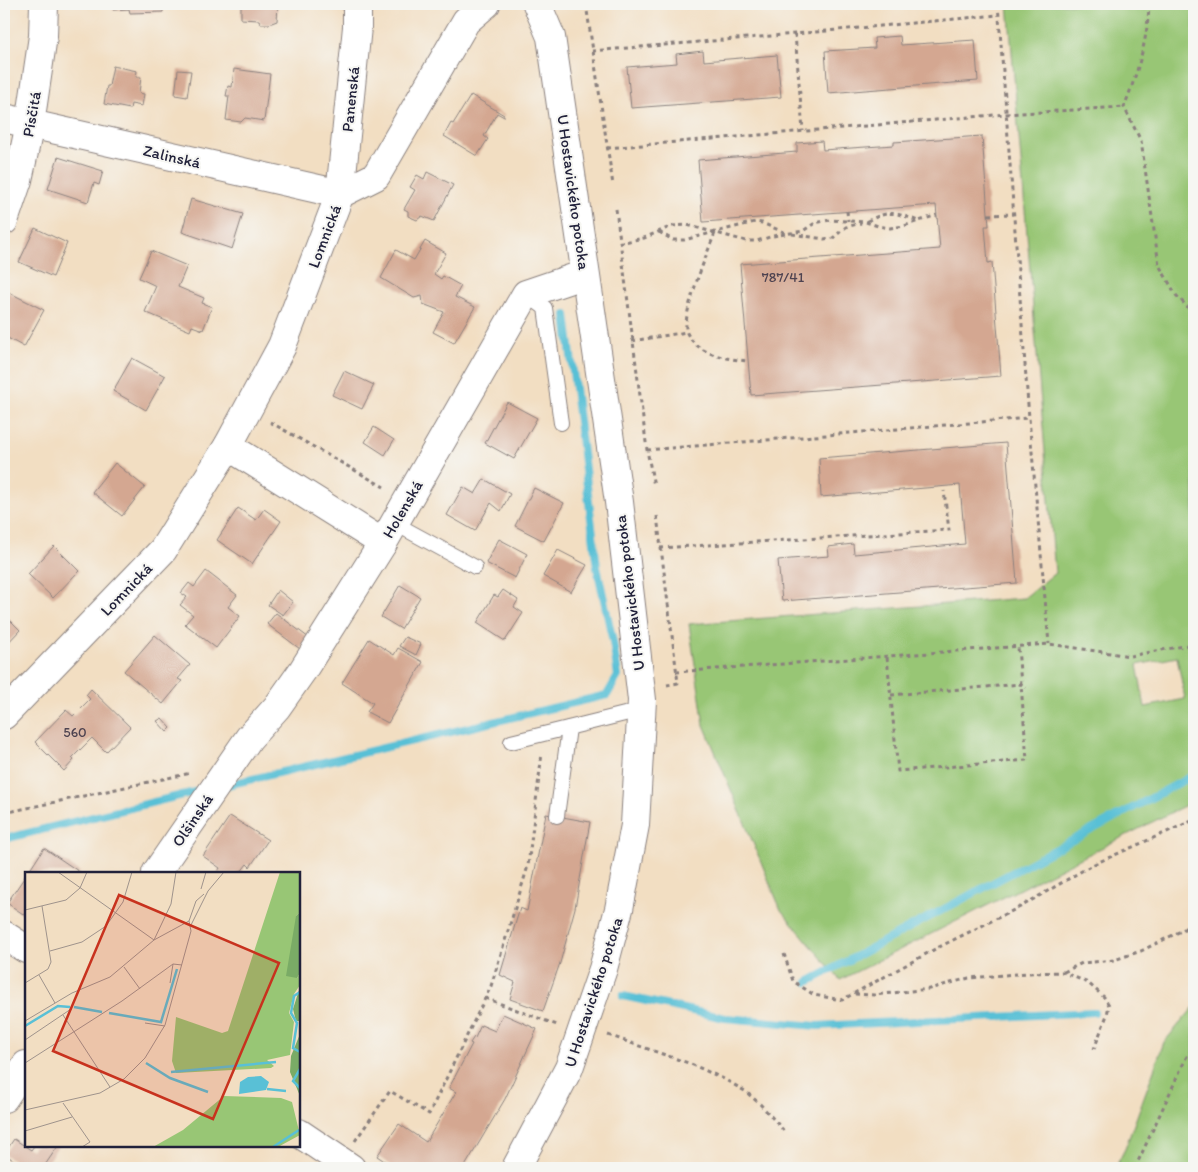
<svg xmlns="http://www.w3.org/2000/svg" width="1198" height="1172" viewBox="0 0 1198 1172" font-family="Itim,sans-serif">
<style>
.green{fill:#98c675;stroke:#5d7458;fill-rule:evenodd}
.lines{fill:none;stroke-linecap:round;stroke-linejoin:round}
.stream{stroke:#59c0d6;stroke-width:8}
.building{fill:#d4a791}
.service-casing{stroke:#8a807e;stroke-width:16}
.minor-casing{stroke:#8a807e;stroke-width:30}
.path{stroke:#8a807e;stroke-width:3;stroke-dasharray:4 4;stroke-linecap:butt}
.service{stroke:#fff;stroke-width:14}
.minor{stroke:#fff;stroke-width:28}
.labels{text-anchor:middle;stroke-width:4;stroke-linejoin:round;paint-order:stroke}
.number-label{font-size:14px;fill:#4e4350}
.street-label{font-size:16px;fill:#22223b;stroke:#f6f6f2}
.inset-river{fill:none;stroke:#59c0d6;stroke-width:2.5}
.inset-road{fill:none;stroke:#9f938c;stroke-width:1}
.view{fill:#c8321e;fill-opacity:0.15;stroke:#c8321e;stroke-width:2.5}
.inset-edge{fill:none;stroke:#22223b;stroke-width:2.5}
</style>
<rect width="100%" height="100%" fill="#f6f6f2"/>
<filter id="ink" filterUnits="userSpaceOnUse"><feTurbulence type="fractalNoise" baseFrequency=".02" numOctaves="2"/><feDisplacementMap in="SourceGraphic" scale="10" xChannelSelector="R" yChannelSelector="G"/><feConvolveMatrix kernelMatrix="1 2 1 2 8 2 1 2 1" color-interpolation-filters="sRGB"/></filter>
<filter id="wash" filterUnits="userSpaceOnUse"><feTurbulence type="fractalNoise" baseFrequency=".0096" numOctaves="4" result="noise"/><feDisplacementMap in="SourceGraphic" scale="20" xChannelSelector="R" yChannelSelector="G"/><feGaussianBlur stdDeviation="1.12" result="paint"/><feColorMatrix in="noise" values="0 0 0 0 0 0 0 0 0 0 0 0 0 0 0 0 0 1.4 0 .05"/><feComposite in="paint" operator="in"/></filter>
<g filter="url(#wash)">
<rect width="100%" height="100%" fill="#f2dec2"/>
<g class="green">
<path d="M 1008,4 L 1194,4 L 1194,801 L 840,980 L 781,910 L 704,725 L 689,624 L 1024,598 L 1055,573 ZM 1177,657 L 1185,699 L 1145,707 L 1137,665 Z"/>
<polygon points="1194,1007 1194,1168 1115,1168 1125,1149 1164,1042"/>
</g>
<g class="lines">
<g class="stream">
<polyline points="227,785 607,695 618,676 613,642 597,567 566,315"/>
<polyline points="4,839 203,790"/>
<polyline points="808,982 1194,775"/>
<polyline points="623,996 725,1018 817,1026 1094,1012"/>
</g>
</g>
<g id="blocks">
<g class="building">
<polygon points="113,4 163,4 163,12 130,13 129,9 113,10"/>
<polygon points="241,4 278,4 277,21 269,24 261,24 259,20 241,19"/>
<polygon points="900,36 901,45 975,40 978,81 828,93 825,51 875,48 874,38"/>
<polygon points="703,51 704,61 777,55 781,97 631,108 627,67 677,63 676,54"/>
<polygon points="113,66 137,71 136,77 141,77 139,93 144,94 142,106 131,104 130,109 104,104 107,86 109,86"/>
<polygon points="234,69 270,74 264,121 245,118 241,122 226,120 229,96 226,96 228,86 232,87"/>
<polygon points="178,70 191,71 187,97 175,95"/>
<polygon points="471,95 504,115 504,117 497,113 484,136 488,139 477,156 444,136 451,123 453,124"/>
<polygon points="982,136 989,226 985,226 988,263 992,262 1001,376 751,395 740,264 940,249 936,205 703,222 698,160 797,152 797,143 822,141 823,150 894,145 894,142"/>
<polygon points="58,157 103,171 99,185 94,183 88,202 48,189"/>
<polygon points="427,172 453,185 434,221 422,216 417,220 408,216 408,211 404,209 415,190 410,187 417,175 424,179"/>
<polygon points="191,199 243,214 232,249 182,232"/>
<polygon points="35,228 67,243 53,277 19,262"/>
<polygon points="425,241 446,253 434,274 441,279 443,276 461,286 455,297 475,307 454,343 433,332 444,312 423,304 422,296 414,298 381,278 396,250 414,260"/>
<polygon points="151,251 187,266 178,287 204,298 202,303 212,307 203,330 192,326 190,331 145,312 156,286 139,278"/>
<polygon points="8,292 44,310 24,347 4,336 4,299"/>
<polygon points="132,358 165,376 146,410 113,391"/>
<polygon points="344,371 374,385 362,409 332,395"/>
<polygon points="507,402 537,418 514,459 485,443"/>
<polygon points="374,427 394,440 385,455 365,442"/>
<polygon points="1006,443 1017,583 782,601 778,560 829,556 828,547 853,544 854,554 965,544 960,485 821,497 819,458"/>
<polygon points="115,463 145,487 122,516 92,492"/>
<polygon points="484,479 510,494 501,511 491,503 475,531 447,515 463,487 475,494"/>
<polygon points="534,488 564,503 544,541 515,526"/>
<polygon points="238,508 256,520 264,509 281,521 252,564 217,540"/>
<polygon points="499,539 527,554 515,578 486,563"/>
<polygon points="54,546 79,571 53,598 28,574"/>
<polygon points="558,550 587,565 571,592 543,576"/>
<polygon points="206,571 237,595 228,607 240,616 216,648 185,624 193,615 180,605 187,597 181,593 189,583 194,587"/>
<polygon points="400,585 420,597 401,629 381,617"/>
<polygon points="278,590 293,602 283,615 268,605"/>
<polygon points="503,590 518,600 514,607 523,613 505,641 477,623 494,595 498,597"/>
<polygon points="276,613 309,638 300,649 267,624"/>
<polygon points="4,614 20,630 4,647"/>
<polygon points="155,635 190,665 178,679 182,681 163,704 124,671"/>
<polygon points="405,637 421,644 416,655 399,646"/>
<polygon points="369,639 394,655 398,648 423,662 388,723 367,712 373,703 342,683"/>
<polygon points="91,689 130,727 106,752 92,738 72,758 74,760 64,771 35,742 66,710 73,716 90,699 86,695"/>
<polygon points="162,718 171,728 167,732 157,721"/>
<polygon points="546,814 590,822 575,908 560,963 543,1011 510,999 515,982 500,975 520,908 527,911"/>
<polygon points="230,816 268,840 250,867 247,864 240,873 217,873 220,868 203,856"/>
<polygon points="44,848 81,873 28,873"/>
<polygon points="26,875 26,916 7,903"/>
<polygon points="503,1014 537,1029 505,1099 464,1168 395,1168 377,1156 399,1124 426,1142 456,1092 449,1088 472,1044 470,1043 474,1037 475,1038 481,1025 495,1031"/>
<polygon points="14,1139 31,1150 34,1146 58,1146 43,1168 19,1168 21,1165 4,1154"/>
</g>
</g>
</g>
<g filter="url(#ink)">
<use href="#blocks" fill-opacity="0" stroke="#8a807e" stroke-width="1"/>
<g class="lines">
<g class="service-casing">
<g id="service">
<polyline points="526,294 545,308 561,423"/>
<polyline points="394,523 475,567"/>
<polyline points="511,742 641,710"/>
<polyline points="557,816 569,728"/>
</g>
</g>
<g class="minor-casing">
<g id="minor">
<polyline points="4,118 340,194 357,27 357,4"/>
<polyline points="4,221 18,180 30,124 43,36 44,4"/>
<polyline points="228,446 383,543"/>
<polyline points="4,715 163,550 228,446 282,346 340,194 376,176 466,21 486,4"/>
<polyline points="156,873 249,738 277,707 303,670 383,543 526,294 585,274"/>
<polyline points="4,935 26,949"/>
<polyline points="4,1098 26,1065"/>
<polyline points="299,1133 351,1168"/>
<polyline points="516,1168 569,1068 603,969 619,909 635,825 642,700 619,502 551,37 537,4"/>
</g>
</g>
<g class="path">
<polyline points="586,4 613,185"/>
<polyline points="998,4 1029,418 1049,644"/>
<path d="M 1149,4 C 1148,39 1137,74 1124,107 L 1141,141 L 1159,265 L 1176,295 L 1194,314"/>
<polyline points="795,34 803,131"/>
<polyline points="592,51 795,34 998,15"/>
<polyline points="607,148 1006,114 1124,107"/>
<polyline points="616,209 647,450 654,486"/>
<polyline points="847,211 848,221"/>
<polyline points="988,215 1013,214"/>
<path d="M 867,221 C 891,210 894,212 918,221"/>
<polyline points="659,232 673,240 684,240 755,222 762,223 786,233"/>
<path d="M 715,233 C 708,251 680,318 687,333 C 698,355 727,359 748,361"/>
<polyline points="792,234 824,239 833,238 846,227 861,223"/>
<polyline points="619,243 644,238 672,226 687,225 746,241 757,241 773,236 803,231 815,223 830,220 866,222 878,226 890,228 904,226 937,215"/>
<polyline points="632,341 687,332"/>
<polyline points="270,422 384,487"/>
<polyline points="647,450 1029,418"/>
<polyline points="657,516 678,683 667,685"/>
<polyline points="660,548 949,530 944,491"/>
<polyline points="887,657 898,771 1027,760 1018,647"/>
<polyline points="676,672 1049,644 1130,656 1194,644"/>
<polyline points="891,695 1021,684 1026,688"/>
<polyline points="4,813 191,773"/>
<polyline points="4,819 4,823"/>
<polyline points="784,954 793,981 814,995 842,1000 937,948 1022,906 1092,865 1194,820"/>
<polyline points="1064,972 1082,963 1114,960 1141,951 1183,930 1194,920"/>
<polyline points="855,994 874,995 929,989 969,978 1028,973 1063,972 1088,983 1104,997 1109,1005 1107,1015 1094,1049"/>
<polyline points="485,998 557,1025"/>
<polyline points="608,1035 691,1064 722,1078 745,1091 760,1104 784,1131"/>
<polyline points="355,1141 390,1091 429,1114 491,986 528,866 542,753"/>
<polyline points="1135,1168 1186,1058 1194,1046"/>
</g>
<use href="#service" class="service"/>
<use href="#minor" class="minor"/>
</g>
</g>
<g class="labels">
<g class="number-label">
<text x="783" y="282">787/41</text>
<text x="75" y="737">560</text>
</g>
<g class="street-label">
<text transform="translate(350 99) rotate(-84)" y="6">Panenská</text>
<text transform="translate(31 114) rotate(-80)" y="6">Písčitá</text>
<text transform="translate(172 156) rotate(13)" y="6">Zalinská</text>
<text transform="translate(574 192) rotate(82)" y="6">U Hostavického potoka</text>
<text transform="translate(324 236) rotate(-69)" y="6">Lomnická</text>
<text transform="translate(402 509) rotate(-60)" y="6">Holenská</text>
<text transform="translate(126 589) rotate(-46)" y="6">Lomnická</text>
<text transform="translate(629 593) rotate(-97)" y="6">U Hostavického potoka</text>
<text transform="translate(192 820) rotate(-56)" y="6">Olšinská</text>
<text transform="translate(593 992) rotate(-72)" y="6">U Hostavického potoka</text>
</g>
</g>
<g transform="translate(25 872)">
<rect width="275" height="275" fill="#f2dec2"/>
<path d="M 255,0 L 275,0 L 275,40 L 271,44 L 272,106 L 275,101 L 275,113 L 269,122 L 264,141 L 269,150 L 265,183 L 242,188 L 249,194 L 246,196 L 151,201 L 147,189 L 151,145 L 197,161 L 203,159 ZM 199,224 L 256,226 L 267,230 L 275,263 L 253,275 L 128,275 L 158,258 Z" fill="#98c675"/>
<path d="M 275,40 L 275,101 L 272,106 L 261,104 L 271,44 ZM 275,115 L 275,149 L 271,149 L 268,137 ZM 275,162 L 275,224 L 265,200 L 266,184 Z" fill="#7aab66"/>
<path d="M 236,204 L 244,210 L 241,218 L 214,222 L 215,210 L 223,205 Z" fill="#59c0d6"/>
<path class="inset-river" d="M 275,120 L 269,124 L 266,141 L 272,151 L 268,176 L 275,180M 49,135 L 77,140M 84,141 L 136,150 L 152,97M 0,154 L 33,134 L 45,135M 121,191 L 145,206 L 183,220M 275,197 L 268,209 L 275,216M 146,200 L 251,190M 242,217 L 261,219M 248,275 L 274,258"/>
<path class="inset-road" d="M 33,0 L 129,68 L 146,32 L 151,0M 176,17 L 181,0M 0,38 L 41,28 L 55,16 L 62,0M 164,49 L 171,29 L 179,22M 166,53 L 183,19 L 199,0M 25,79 L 57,70 L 81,54 L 98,30 L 107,0M 99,95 L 115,117M 14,103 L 30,131M 0,111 L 23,97 L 26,90 L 17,34M 145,111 L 148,92M 38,143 L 85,215M 0,149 L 47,121 L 85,105 L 129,68 L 164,49M 120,151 L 140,154M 0,168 L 46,137M 0,191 L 97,129 L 148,92 L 157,93M 38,231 L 65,270 L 57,275M 0,238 L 75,221 L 99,207 L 120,186 L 140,153 L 166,59 L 164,49M 0,259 L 47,245"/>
<path class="view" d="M 94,23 L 254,91 L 188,247 L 28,179 Z"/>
<rect width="275" height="275" class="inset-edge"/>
</g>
<rect width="1198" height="1172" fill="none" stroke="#f6f6f2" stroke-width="20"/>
</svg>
